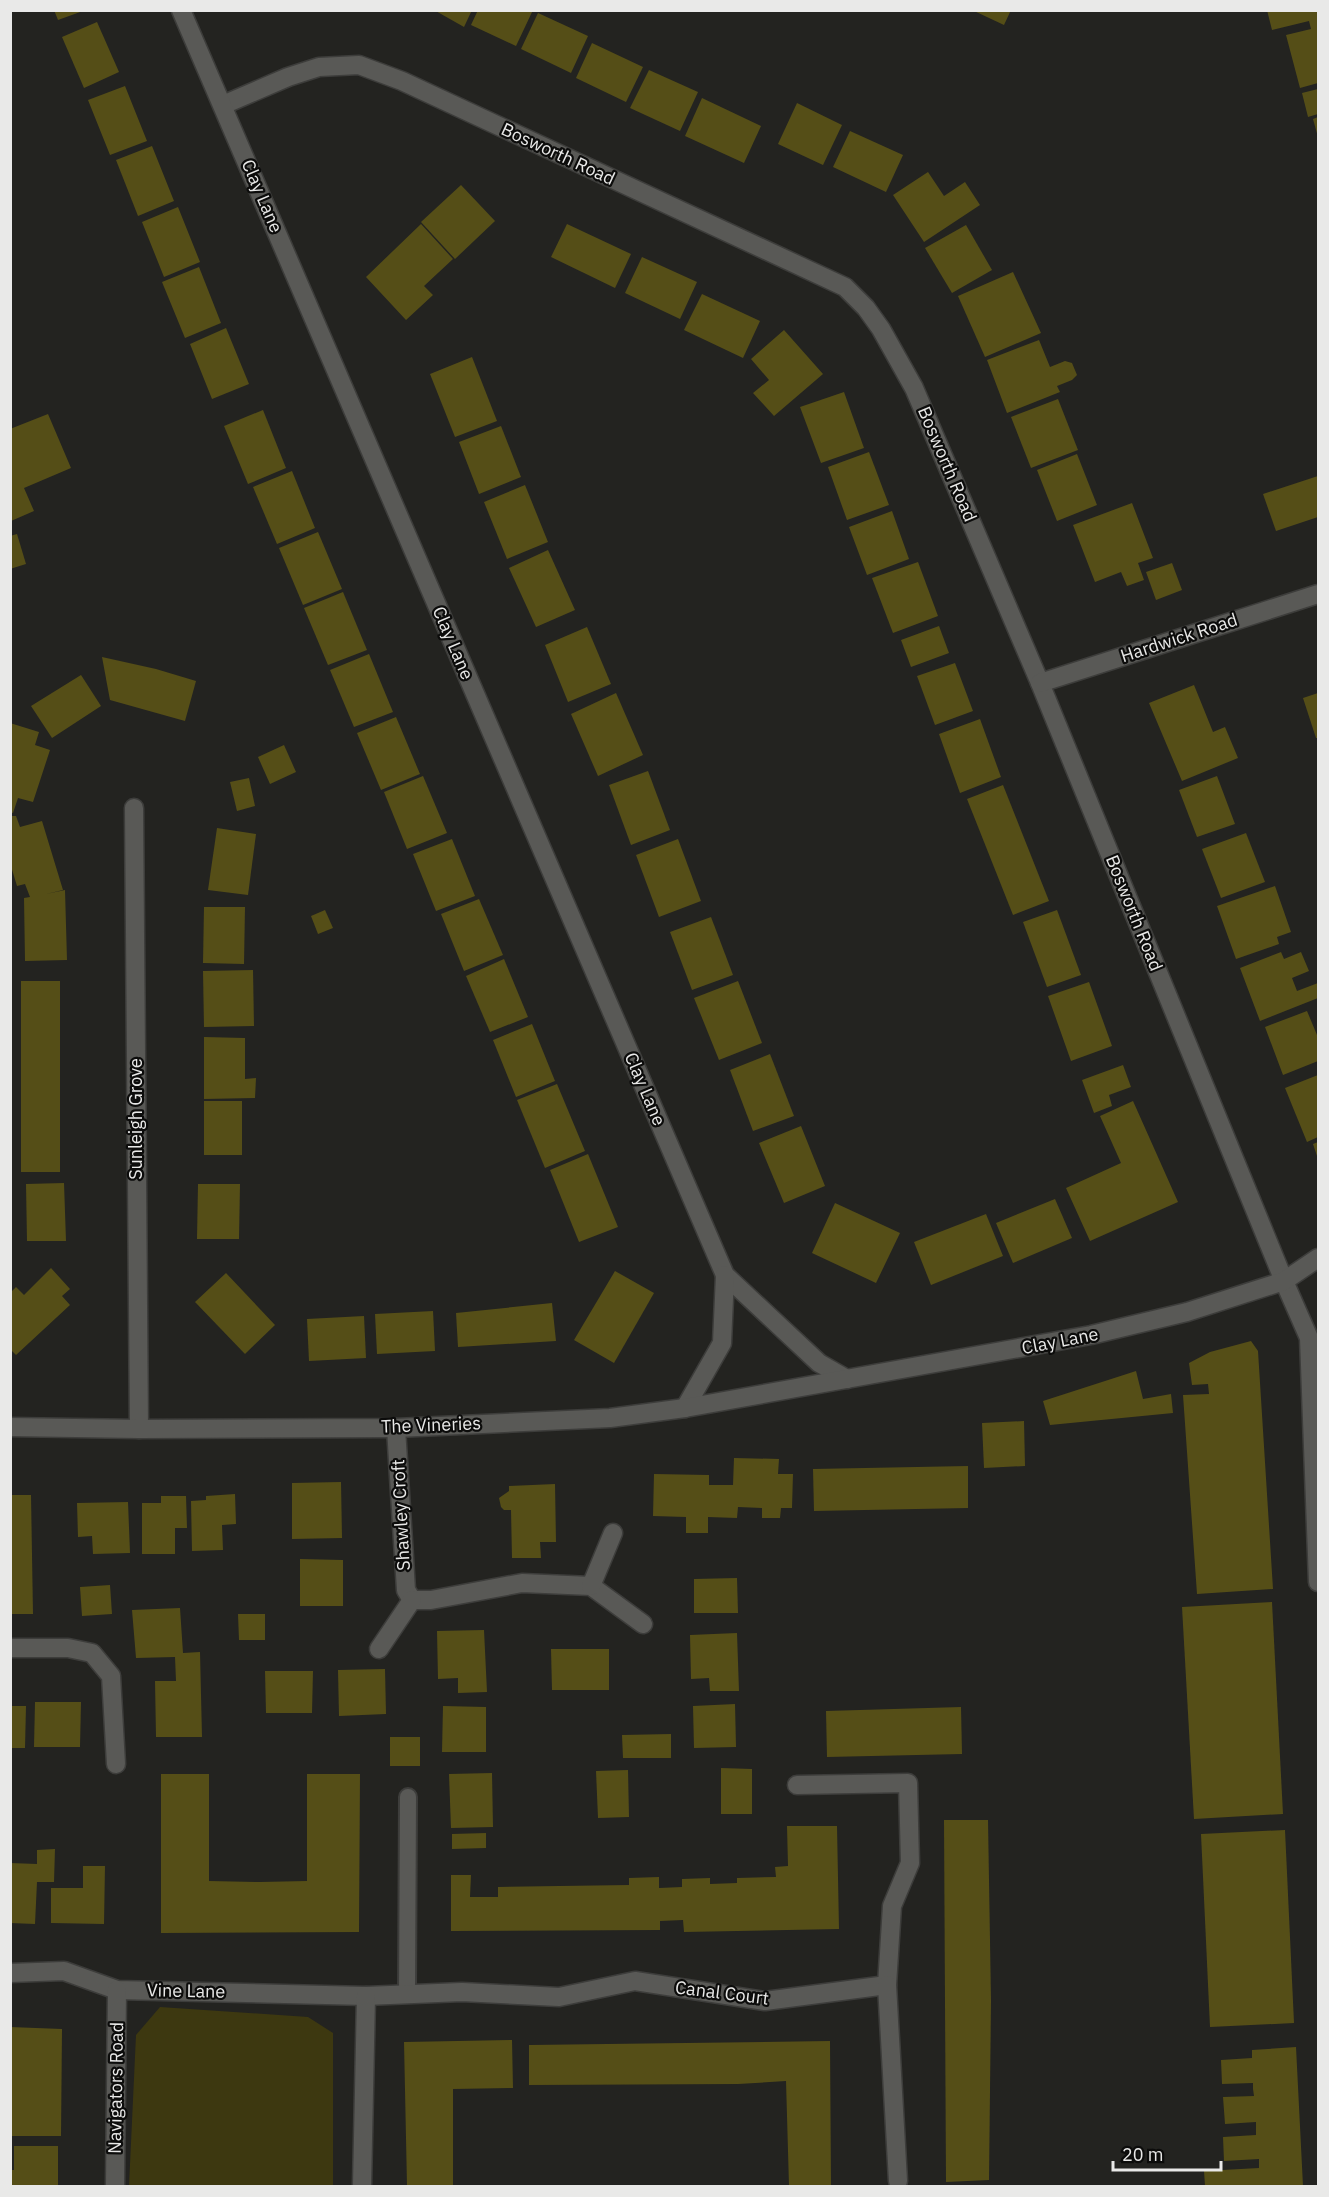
<svg xmlns="http://www.w3.org/2000/svg" width="1329" height="2197" viewBox="0 0 1329 2197" font-family="'IBM Plex Sans',sans-serif">
<style>
.green{fill:#3d3810}
.building{fill:#554e17}
.lines{fill:none;stroke-linecap:round;stroke-linejoin:round}
.lane-casing{stroke:#3d3d3b;stroke-width:20}
.street-casing{stroke:#3d3d3b;stroke-width:21}
.secondary-casing{stroke:#3d3d3b;stroke-width:21}
.lane{stroke:#595956;stroke-width:16}
.street{stroke:#595956;stroke-width:18}
.secondary{stroke:#595956;stroke-width:18}
.labels{text-anchor:middle;stroke-width:4.5;stroke-linejoin:round;paint-order:stroke}
.street-label{font-size:18px;fill:#e9e9e8;stroke:#0c0c0b}
</style>
<rect width="100%" height="100%" fill="#232320"/>
<polygon class="green" points="160,2007 308,2017 333,2033 333,2186 129,2186 136,2035"/>
<g class="building">
<polygon points="54,10 83,10 83,11 58,20"/>
<polygon points="434,10 472,10 464,27"/>
<polygon points="478,10 533,10 516,46 471,25"/>
<polygon points="972,10 1011,10 1004,25"/>
<polygon points="1267,10 1318,10 1318,83 1300,88 1286,35 1311,29 1309,21 1272,30"/>
<polygon points="538,13 588,36 571,73 521,49"/>
<polygon points="97,22 119,72 84,88 62,37"/>
<polygon points="592,43 643,67 626,102 576,78"/>
<polygon points="649,70 698,92 680,131 630,108"/>
<polygon points="125,86 147,141 110,155 88,100"/>
<polygon points="1318,89 1318,114 1308,117 1302,93"/>
<polygon points="702,98 761,126 744,163 685,136"/>
<polygon points="797,103 842,125 823,165 778,144"/>
<polygon points="1318,117 1318,137 1313,119"/>
<polygon points="850,131 903,155 886,192 833,167"/>
<polygon points="152,146 174,201 138,216 116,160"/>
<polygon points="928,172 944,196 965,182 980,205 924,242 893,195"/>
<polygon points="461,185 495,221 455,259 421,222"/>
<polygon points="178,207 200,262 164,277 142,222"/>
<polygon points="421,224 453,259 424,286 433,295 406,320 366,277"/>
<polygon points="567,224 631,254 615,288 551,257"/>
<polygon points="966,225 992,270 952,293 925,248"/>
<polygon points="642,257 697,282 680,319 625,293"/>
<polygon points="199,267 221,323 185,338 162,282"/>
<polygon points="1013,272 1041,333 985,357 958,296"/>
<polygon points="702,294 760,321 743,358 684,330"/>
<polygon points="226,328 249,384 212,399 190,344"/>
<polygon points="784,330 823,374 774,416 753,393 769,380 751,359"/>
<polygon points="1039,340 1050,367 1065,361 1072,363 1077,375 1072,380 1057,386 1060,392 1007,413 987,360"/>
<polygon points="472,357 497,421 455,437 430,374"/>
<polygon points="844,392 864,448 821,463 800,407"/>
<polygon points="1058,399 1078,450 1031,468 1011,417"/>
<polygon points="263,410 286,468 248,484 224,426"/>
<polygon points="48,414 71,468 24,488 34,511 11,521 10,429"/>
<polygon points="501,426 521,477 479,494 459,442"/>
<polygon points="869,452 889,505 847,520 828,467"/>
<polygon points="1077,454 1097,505 1057,521 1037,470"/>
<polygon points="292,471 315,528 277,544 253,487"/>
<polygon points="1318,476 1318,517 1276,531 1263,494"/>
<polygon points="525,485 548,542 507,559 484,502"/>
<polygon points="1132,503 1153,558 1138,563 1144,580 1127,586 1121,572 1095,582 1073,525"/>
<polygon points="892,511 909,559 867,575 849,527"/>
<polygon points="318,532 342,589 303,605 279,548"/>
<polygon points="17,534 26,564 10,569 10,536"/>
<polygon points="548,550 575,610 536,627 509,568"/>
<polygon points="918,562 938,616 893,633 872,578"/>
<polygon points="1172,563 1182,590 1156,600 1146,572"/>
<polygon points="343,592 367,650 328,665 304,608"/>
<polygon points="939,626 949,653 911,667 901,640"/>
<polygon points="587,627 611,684 568,702 545,645"/>
<polygon points="369,654 393,712 354,727 330,670"/>
<polygon points="102,657 156,669 196,681 185,721 110,700"/>
<polygon points="955,663 973,711 935,725 917,676"/>
<polygon points="81,675 101,706 52,738 31,706"/>
<polygon points="1194,685 1213,732 1225,727 1238,758 1182,781 1149,703"/>
<polygon points="616,693 643,755 598,776 571,714"/>
<polygon points="1318,693 1318,738 1316,738 1303,698"/>
<polygon points="396,717 420,774 381,790 357,733"/>
<polygon points="980,719 1001,777 960,793 939,734"/>
<polygon points="10,723 39,732 35,745 50,750 33,802 18,798 13,813 10,812"/>
<polygon points="284,745 296,772 270,784 258,757"/>
<polygon points="648,771 670,830 631,845 609,785"/>
<polygon points="423,776 447,833 407,849 384,792"/>
<polygon points="1217,776 1235,824 1197,837 1179,790"/>
<polygon points="249,778 255,806 237,811 230,782"/>
<polygon points="1003,785 1049,901 1013,915 967,799"/>
<polygon points="10,816 16,816 20,827 42,821 63,890 46,894 65,890 67,960 25,961 24,898 30,897 25,884 17,886 10,863"/>
<polygon points="217,828 256,834 248,895 208,890"/>
<polygon points="1246,833 1265,882 1221,898 1202,849"/>
<polygon points="452,839 475,896 436,911 413,854"/>
<polygon points="678,839 701,901 659,917 636,855"/>
<polygon points="1275,886 1291,932 1277,937 1279,944 1236,959 1217,906"/>
<polygon points="479,899 503,955 464,971 441,914"/>
<polygon points="204,907 245,907 244,964 203,963"/>
<polygon points="325,910 333,928 318,934 311,916"/>
<polygon points="1057,910 1081,975 1047,987 1023,922"/>
<polygon points="711,917 733,975 692,990 670,932"/>
<polygon points="1281,952 1284,959 1301,952 1309,971 1292,978 1297,991 1318,983 1318,998 1260,1021 1240,968"/>
<polygon points="504,959 528,1017 490,1032 466,976"/>
<polygon points="253,970 254,1026 204,1027 203,971"/>
<rect x="21" y="981" width="39" height="191"/>
<polygon points="738,981 762,1043 719,1060 694,998"/>
<polygon points="1089,982 1112,1046 1071,1061 1048,996"/>
<polygon points="1307,1011 1317,1035 1318,1034 1318,1061 1283,1075 1265,1027"/>
<polygon points="532,1024 555,1081 516,1097 493,1040"/>
<polygon points="204,1037 245,1038 245,1079 256,1078 255,1098 204,1099"/>
<polygon points="770,1054 794,1116 753,1131 730,1070"/>
<polygon points="1123,1065 1131,1087 1109,1095 1112,1106 1094,1113 1082,1080"/>
<polygon points="1318,1075 1318,1137 1307,1142 1285,1088"/>
<polygon points="557,1084 585,1151 545,1168 517,1100"/>
<rect x="204" y="1101" width="38" height="54"/>
<polygon points="1133,1101 1178,1202 1090,1241 1066,1188 1121,1163 1100,1116"/>
<polygon points="801,1126 825,1186 784,1203 759,1143"/>
<polygon points="1318,1142 1318,1159 1313,1144"/>
<polygon points="588,1154 618,1227 579,1242 550,1170"/>
<polygon points="64,1183 66,1241 27,1241 26,1184"/>
<polygon points="198,1184 240,1184 239,1239 197,1239"/>
<polygon points="1055,1199 1072,1238 1013,1263 996,1223"/>
<polygon points="835,1203 900,1233 876,1283 812,1253"/>
<polygon points="986,1214 1003,1256 931,1285 914,1242"/>
<polygon points="51,1268 70,1289 62,1296 70,1305 16,1355 12,1351 10,1352 10,1293 16,1287 24,1295"/>
<polygon points="615,1271 654,1293 614,1363 574,1340"/>
<polygon points="226,1273 275,1325 245,1354 195,1302"/>
<polygon points="552,1303 556,1341 458,1347 456,1313"/>
<polygon points="433,1311 435,1351 377,1354 375,1314"/>
<polygon points="364,1316 366,1358 309,1361 307,1319"/>
<polygon points="1251,1341 1258,1351 1273,1589 1197,1594 1183,1395 1209,1394 1208,1384 1192,1385 1189,1363 1210,1352"/>
<polygon points="1136,1371 1143,1399 1171,1394 1173,1413 1050,1425 1043,1401"/>
<polygon points="1024,1421 1025,1466 984,1468 982,1423"/>
<polygon points="734,1458 779,1459 778,1474 793,1474 792,1508 781,1508 780,1518 762,1518 762,1508 738,1507 737,1518 708,1517 708,1533 686,1533 686,1517 653,1516 654,1474 709,1475 709,1485 733,1485"/>
<polygon points="968,1466 968,1508 814,1511 813,1469"/>
<polygon points="341,1482 342,1538 292,1539 292,1483"/>
<polygon points="555,1484 556,1542 540,1542 541,1558 512,1558 511,1510 504,1510 501,1507 499,1498 509,1491 509,1486"/>
<polygon points="235,1494 236,1524 222,1525 223,1550 192,1551 191,1501 206,1500 206,1496"/>
<polygon points="10,1495 31,1495 33,1614 10,1614"/>
<polygon points="161,1496 186,1496 187,1528 175,1528 175,1554 142,1554 142,1503 161,1503"/>
<polygon points="128,1502 130,1553 93,1554 92,1536 78,1537 77,1503"/>
<polygon points="300,1559 343,1560 343,1606 300,1606"/>
<polygon points="737,1578 738,1613 694,1613 694,1579"/>
<polygon points="110,1585 112,1614 82,1616 80,1587"/>
<polygon points="1272,1602 1283,1814 1194,1819 1182,1607"/>
<polygon points="180,1608 183,1653 200,1652 202,1737 156,1737 155,1681 176,1681 175,1657 136,1658 132,1610"/>
<polygon points="238,1614 265,1614 265,1640 239,1640"/>
<polygon points="484,1630 487,1692 458,1693 458,1678 438,1679 437,1631"/>
<polygon points="737,1633 739,1691 710,1691 709,1678 691,1679 690,1635"/>
<polygon points="551,1649 609,1649 609,1690 552,1690"/>
<polygon points="385,1669 386,1714 339,1716 338,1670"/>
<polygon points="265,1671 313,1671 312,1713 266,1713"/>
<polygon points="35,1702 81,1702 80,1747 34,1747"/>
<polygon points="735,1704 736,1747 694,1748 693,1706"/>
<polygon points="10,1706 26,1706 25,1748 10,1748"/>
<polygon points="443,1706 486,1707 486,1752 442,1752"/>
<polygon points="961,1707 962,1754 827,1757 826,1711"/>
<polygon points="671,1734 671,1758 623,1758 622,1735"/>
<rect x="390" y="1737" width="30" height="29"/>
<polygon points="721,1768 752,1769 752,1814 721,1814"/>
<polygon points="628,1770 629,1817 598,1818 596,1771"/>
<polygon points="492,1773 493,1827 451,1828 449,1774"/>
<polygon points="161,1774 209,1774 209,1881 260,1882 307,1881 307,1774 360,1774 359,1932 161,1933"/>
<polygon points="944,1820 988,1820 991,2001 989,2180 946,2182"/>
<polygon points="787,1826 837,1826 839,1929 684,1932 683,1920 660,1921 660,1930 451,1931 451,1875 471,1875 470,1897 498,1897 498,1887 629,1885 629,1878 659,1877 659,1888 682,1887 682,1879 710,1878 710,1884 737,1883 737,1878 776,1877 775,1867 788,1866"/>
<polygon points="1285,1830 1294,2023 1210,2027 1201,1834"/>
<polygon points="486,1833 486,1848 452,1849 452,1834"/>
<polygon points="55,1849 54,1882 37,1882 35,1924 10,1923 10,1863 37,1864 37,1850"/>
<polygon points="83,1866 105,1866 104,1924 51,1923 51,1888 83,1888"/>
<polygon points="10,2027 62,2029 61,2136 10,2136"/>
<polygon points="512,2040 513,2088 453,2089 453,2186 407,2186 404,2042"/>
<polygon points="830,2041 831,2186 789,2186 786,2081 738,2084 529,2085 529,2045"/>
<polygon points="1296,2047 1303,2186 1205,2186 1204,2171 1259,2168 1259,2159 1224,2161 1223,2137 1256,2135 1256,2122 1225,2124 1223,2097 1254,2096 1253,2089 1253,2083 1222,2084 1221,2060 1252,2058 1252,2050"/>
<polygon points="14,2146 58,2146 58,2186 10,2186 10,2170 14,2170"/>
</g>
<g class="lines">
<g class="lane-casing">
<polyline id="lane" points="407,1994 408,1797"/>
</g>
<g class="street-casing">
<g id="street">
<polyline points="223,105 288,77 319,67 359,65 402,81 845,287 866,308 881,329 914,388 1040,683 1284,1281"/>
<polyline points="1040,683 1318,594"/>
<polyline points="134,808 139,1429"/>
<polyline points="396,1428 406,1590 412,1600 431,1600 522,1583 591,1586 643,1624"/>
<polyline points="591,1586 613,1533"/>
<polyline points="10,1648 68,1648 92,1653 111,1676 116,1764"/>
<polyline points="379,1649 412,1600"/>
<polyline points="10,1973 64,1971 117,1990 366,1996 462,1992 559,1997 635,1981 765,2001 887,1985 892,1906 910,1863 908,1783 797,1785"/>
<polyline points="887,1985 898,2181"/>
<polyline points="115,2186 117,1990"/>
<polyline points="362,2186 366,1996"/>
</g>
</g>
<g class="secondary-casing">
<g id="secondary">
<polyline points="181,10 725,1275 819,1363 847,1379"/>
<polyline points="1284,1281 1309,1338 1318,1582"/>
<polyline points="685,1408 722,1343 725,1275"/>
<polyline points="10,1427 139,1429 396,1428 610,1418 685,1408 1091,1335 1187,1312 1284,1281 1318,1258"/>
</g>
</g>
<use href="#lane" class="lane"/>
<use href="#street" class="street"/>
<use href="#secondary" class="secondary"/>
</g>
<g class="labels">
<g class="street-label">
<text transform="translate(558 154) rotate(25)" y="6">Bosworth Road</text>
<text transform="translate(262 196) rotate(67)" y="6">Clay Lane</text>
<text transform="translate(947 464) rotate(67)" y="6">Bosworth Road</text>
<text transform="translate(1179 638) rotate(-18)" y="6">Hardwick Road</text>
<text transform="translate(453 643) rotate(67)" y="6">Clay Lane</text>
<text transform="translate(1134 913) rotate(68)" y="6">Bosworth Road</text>
<text transform="translate(645 1089) rotate(67)" y="6">Clay Lane</text>
<text transform="translate(136 1119) rotate(-90)" y="6">Sunleigh Grove</text>
<text transform="translate(1060 1341) rotate(-11)" y="6">Clay Lane</text>
<text transform="translate(431 1425) rotate(-2)" y="6">The Vineries</text>
<text transform="translate(401 1515) rotate(-93)" y="6">Shawley Croft</text>
<text transform="translate(186 1991) rotate(1)" y="6">Vine Lane</text>
<text transform="translate(722 1993) rotate(7)" y="6">Canal Court</text>
<text transform="translate(116 2088) rotate(-89)" y="6">Navigators Road</text>
</g>
</g>
<rect width="1329" height="2197" fill="none" stroke="#e9e9e8" stroke-width="24"/>
<path d="M1113 2161v9h108v-9" fill="none" stroke="#e9e9e8" stroke-width="3"/>
<text x="1122" y="2161" font-size="18" fill="#e9e9e8" stroke="#0c0c0b" stroke-width="4.5" paint-order="stroke">20 m</text>
</svg>
